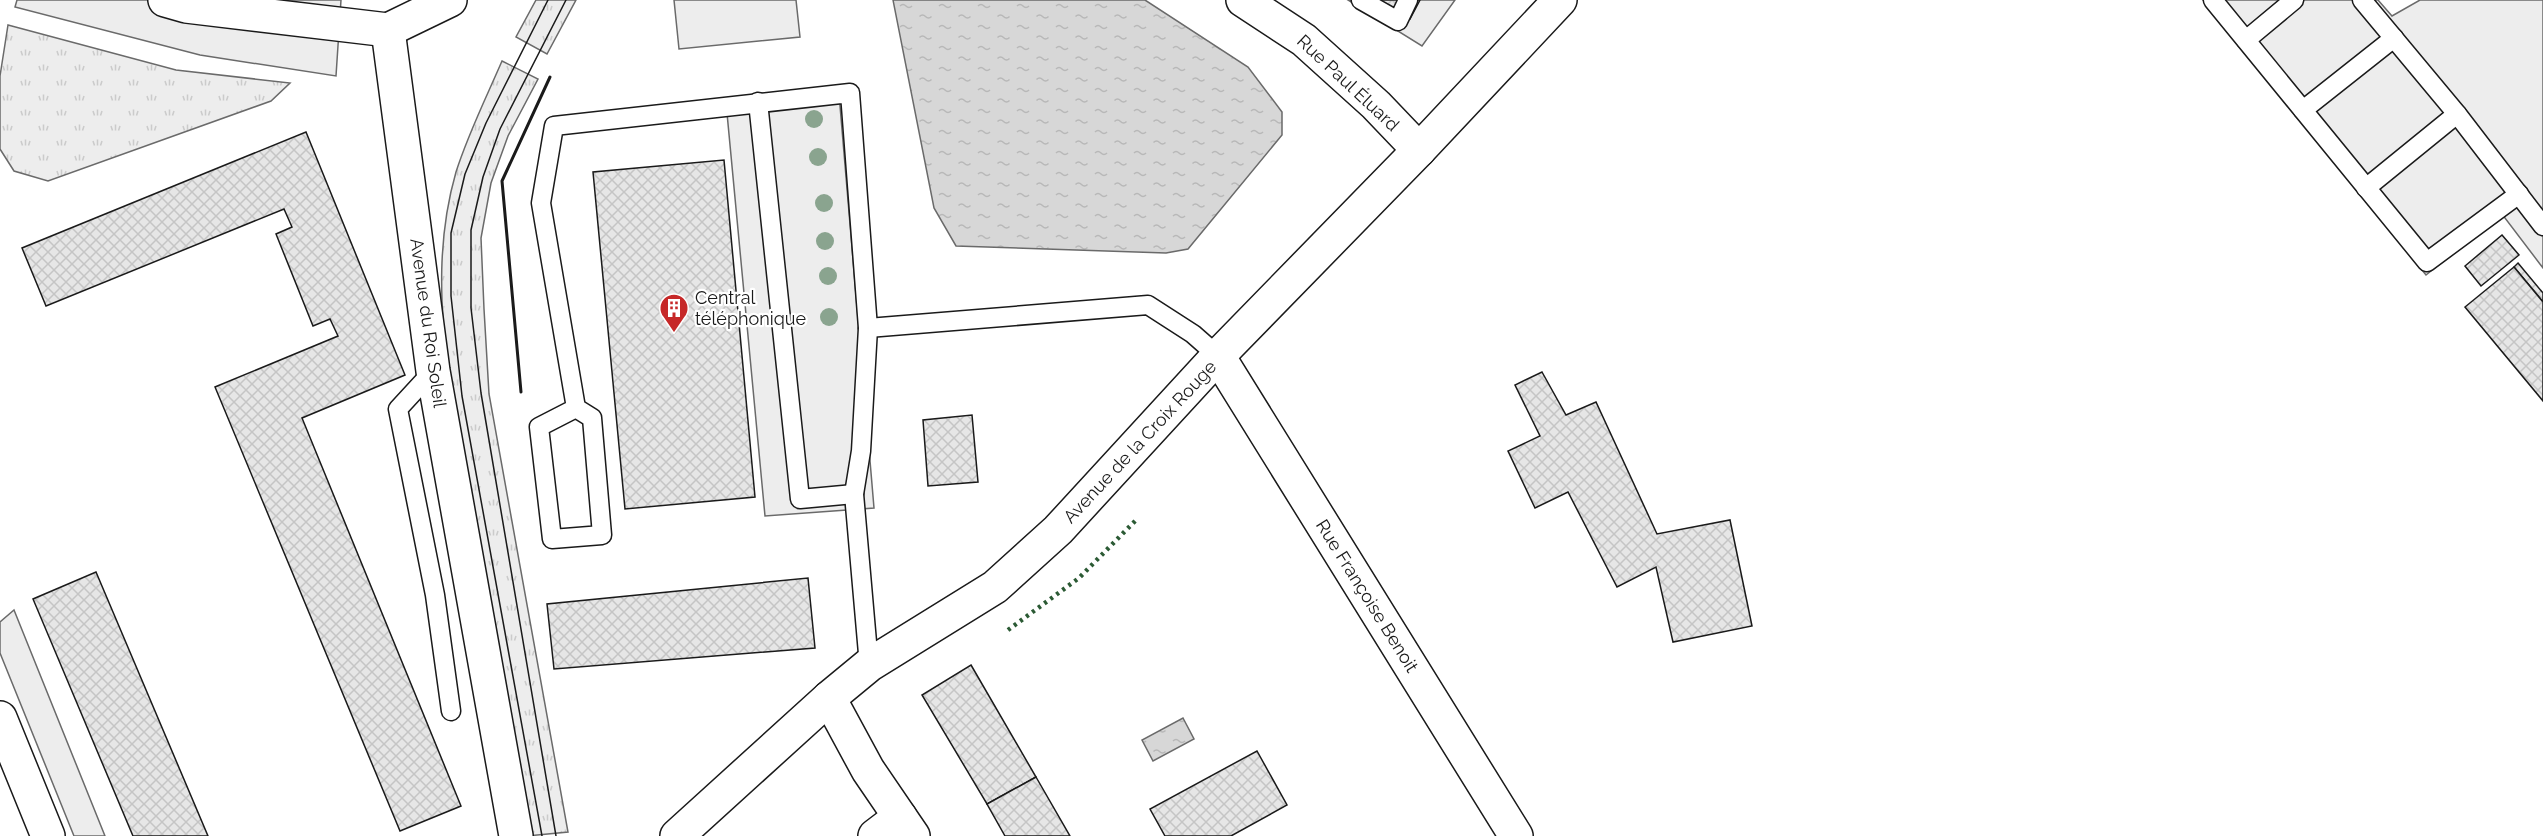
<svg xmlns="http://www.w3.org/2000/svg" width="2543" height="836" viewBox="0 0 2543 836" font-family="Raleway,sans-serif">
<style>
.grass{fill:url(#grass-tufts);stroke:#6a6a6a;stroke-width:1.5}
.built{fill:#ededed;stroke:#6a6a6a;stroke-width:1.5}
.water{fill:url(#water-ripples);stroke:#6a6a6a;stroke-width:1.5}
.building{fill:url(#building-cross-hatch);stroke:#1a1a1a;stroke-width:1.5}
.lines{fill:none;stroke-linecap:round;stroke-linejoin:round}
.service-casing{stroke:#1a1a1a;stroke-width:21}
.minor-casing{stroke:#1a1a1a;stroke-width:36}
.service{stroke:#fff;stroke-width:18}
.minor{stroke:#fff;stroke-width:33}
.tram{stroke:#1a1a1a;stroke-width:1.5}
.hedge{stroke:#2b5a34;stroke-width:4.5;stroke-dasharray:3 4.5;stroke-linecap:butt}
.wall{stroke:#1a1a1a;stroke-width:3}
.tree{fill:#8aa48f}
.labels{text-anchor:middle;stroke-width:4.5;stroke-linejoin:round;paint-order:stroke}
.street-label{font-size:18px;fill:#1a1a1a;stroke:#fff}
.poi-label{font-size:18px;fill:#1a1a1a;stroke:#fff;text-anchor:start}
</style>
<defs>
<pattern id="grass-tufts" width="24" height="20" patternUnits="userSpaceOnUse" patternTransform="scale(1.5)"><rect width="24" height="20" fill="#ededed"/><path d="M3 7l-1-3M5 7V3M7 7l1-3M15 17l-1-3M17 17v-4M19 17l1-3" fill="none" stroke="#cbcbcb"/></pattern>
<pattern id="water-ripples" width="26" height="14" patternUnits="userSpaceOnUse" patternTransform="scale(1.5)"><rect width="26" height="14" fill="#d7d7d7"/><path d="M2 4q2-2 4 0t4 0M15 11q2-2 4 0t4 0" fill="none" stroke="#b8b8b8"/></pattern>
<pattern id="building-cross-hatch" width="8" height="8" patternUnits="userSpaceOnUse" patternTransform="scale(1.5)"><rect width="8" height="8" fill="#e6e6e6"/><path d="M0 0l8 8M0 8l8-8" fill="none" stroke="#c5c5c5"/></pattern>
</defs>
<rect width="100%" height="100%" fill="#fff"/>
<g class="grass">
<polygon points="536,0 576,0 547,54 516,37"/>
<polygon points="8,25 176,70 290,83 271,101 48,181 14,171 0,149 0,76"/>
<path d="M 502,61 L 538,79 L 508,136 L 491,183 L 481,238 L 484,309 L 489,394 L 568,832 L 527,836 L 447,369 C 440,301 437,238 456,172 C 468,134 486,98 502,61 Z"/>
</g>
<g class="built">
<polygon points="17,0 341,0 336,76 200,55 15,7"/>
<polygon points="674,0 796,0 800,37 679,49"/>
<polygon points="1348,0 1455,0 1422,46"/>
<polygon points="2203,0 2378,0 2392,16 2420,0 2543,0 2543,268 2502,214 2426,275"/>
<polygon points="839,94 874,508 765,516 727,113"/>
<polygon points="14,610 105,836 74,836 0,653 0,622"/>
</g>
<g class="water">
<polygon points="893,0 1145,0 1248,67 1282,112 1282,135 1188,249 1166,253 956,246 934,208"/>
<polygon points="1183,718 1194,739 1153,761 1142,740"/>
</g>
<g class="building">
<polygon points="1377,0 1420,0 1410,19"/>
<polygon points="306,132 405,375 302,418 461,806 400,831 215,387 338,336 330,319 313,326 276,234 292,227 284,209 46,306 22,248"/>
<polygon points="724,160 755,497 625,509 593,172"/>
<polygon points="2502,235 2519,255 2481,286 2465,266"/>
<polygon points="2518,263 2543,293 2543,302 2514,267"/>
<polygon points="2514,267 2543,302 2543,401 2465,307"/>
<polygon points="1542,372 1566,415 1596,402 1657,534 1730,520 1752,626 1673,642 1656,567 1617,587 1568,492 1535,508 1508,451 1540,436 1515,385"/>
<polygon points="972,415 978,482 928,486 923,420"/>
<polygon points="96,572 208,836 133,836 33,599"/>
<polygon points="808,578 815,648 554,669 547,604"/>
<polygon points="971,665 1036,777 987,804 922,695"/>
<polygon points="1257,751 1287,805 1231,836 1165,836 1150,809"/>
<polygon points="1036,777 1070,836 1005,836 987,804"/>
</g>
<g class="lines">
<g class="service-casing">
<g id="service">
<polyline points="1361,0 1398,21 1408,0"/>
<polyline points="2213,0 2427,262 2519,194"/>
<polyline points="2362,0 2457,114 2543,226"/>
<polyline points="2246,40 2294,0"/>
<polyline points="758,102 800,499 854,494"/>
<polyline points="2303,110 2394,38"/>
<polyline points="2366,188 2457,114"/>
<polyline points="868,328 1148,305 1193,334 1218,356"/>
<polyline points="433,371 398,409 435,595 451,711"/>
<polyline points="576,408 592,418 602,535 552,539 539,427 576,408 541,203 554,126 850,93 868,328 861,451 854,494 869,665"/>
</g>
</g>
<g class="minor-casing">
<g id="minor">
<polyline points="165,0 186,6 388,30"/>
<polyline points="1243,0 1304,40 1376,105 1419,150"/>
<polyline points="388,30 433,371 516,836"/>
<polyline points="388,30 450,0"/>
<polyline points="1218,356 1516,836"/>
<polyline points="829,698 868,770 913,836"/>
<polyline points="0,718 48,836"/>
<polyline points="677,836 829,698 869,665 995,587 1058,530 1218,356 1419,150 1560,0"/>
<polyline points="875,836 900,817"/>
</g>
</g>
<use href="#service" class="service"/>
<use href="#minor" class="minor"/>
<g class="tram">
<polyline points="542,836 462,396 451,296 451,233 465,174 486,123 548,0"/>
<polyline points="556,836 481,393 471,308 471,230 483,177 500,129 566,0"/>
</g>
<polyline class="hedge" points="1008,630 1079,578 1138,518"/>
<polyline class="wall" points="521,392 502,181 550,77"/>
</g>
<g class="tree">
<circle cx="814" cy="119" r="9"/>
<circle cx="818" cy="157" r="9"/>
<circle cx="824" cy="203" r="9"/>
<circle cx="825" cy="241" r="9"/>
<circle cx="828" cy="276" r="9"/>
<circle cx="829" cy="317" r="9"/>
</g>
<defs>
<g id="building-pin" transform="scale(1.5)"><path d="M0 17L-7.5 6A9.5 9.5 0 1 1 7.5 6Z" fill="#c62828" stroke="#fff"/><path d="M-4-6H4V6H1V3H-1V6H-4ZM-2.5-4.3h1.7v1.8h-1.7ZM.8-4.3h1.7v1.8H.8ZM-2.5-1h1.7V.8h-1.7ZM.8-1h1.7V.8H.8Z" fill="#fff"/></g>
</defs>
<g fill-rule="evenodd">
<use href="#building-pin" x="674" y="308"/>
</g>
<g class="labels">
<g class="street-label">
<text transform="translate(1348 83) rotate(43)" y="6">Rue Paul Éluard</text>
<text transform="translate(428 323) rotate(82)" y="6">Avenue du Roi Soleil</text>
<text transform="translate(1140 442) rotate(-47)" y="6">Avenue de la Croix Rouge</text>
<text transform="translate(1367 596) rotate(58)" y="6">Rue Françoise Benoit</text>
</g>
<g class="poi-label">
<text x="695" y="304">Central<tspan x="695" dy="21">téléphonique</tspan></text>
</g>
</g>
</svg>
